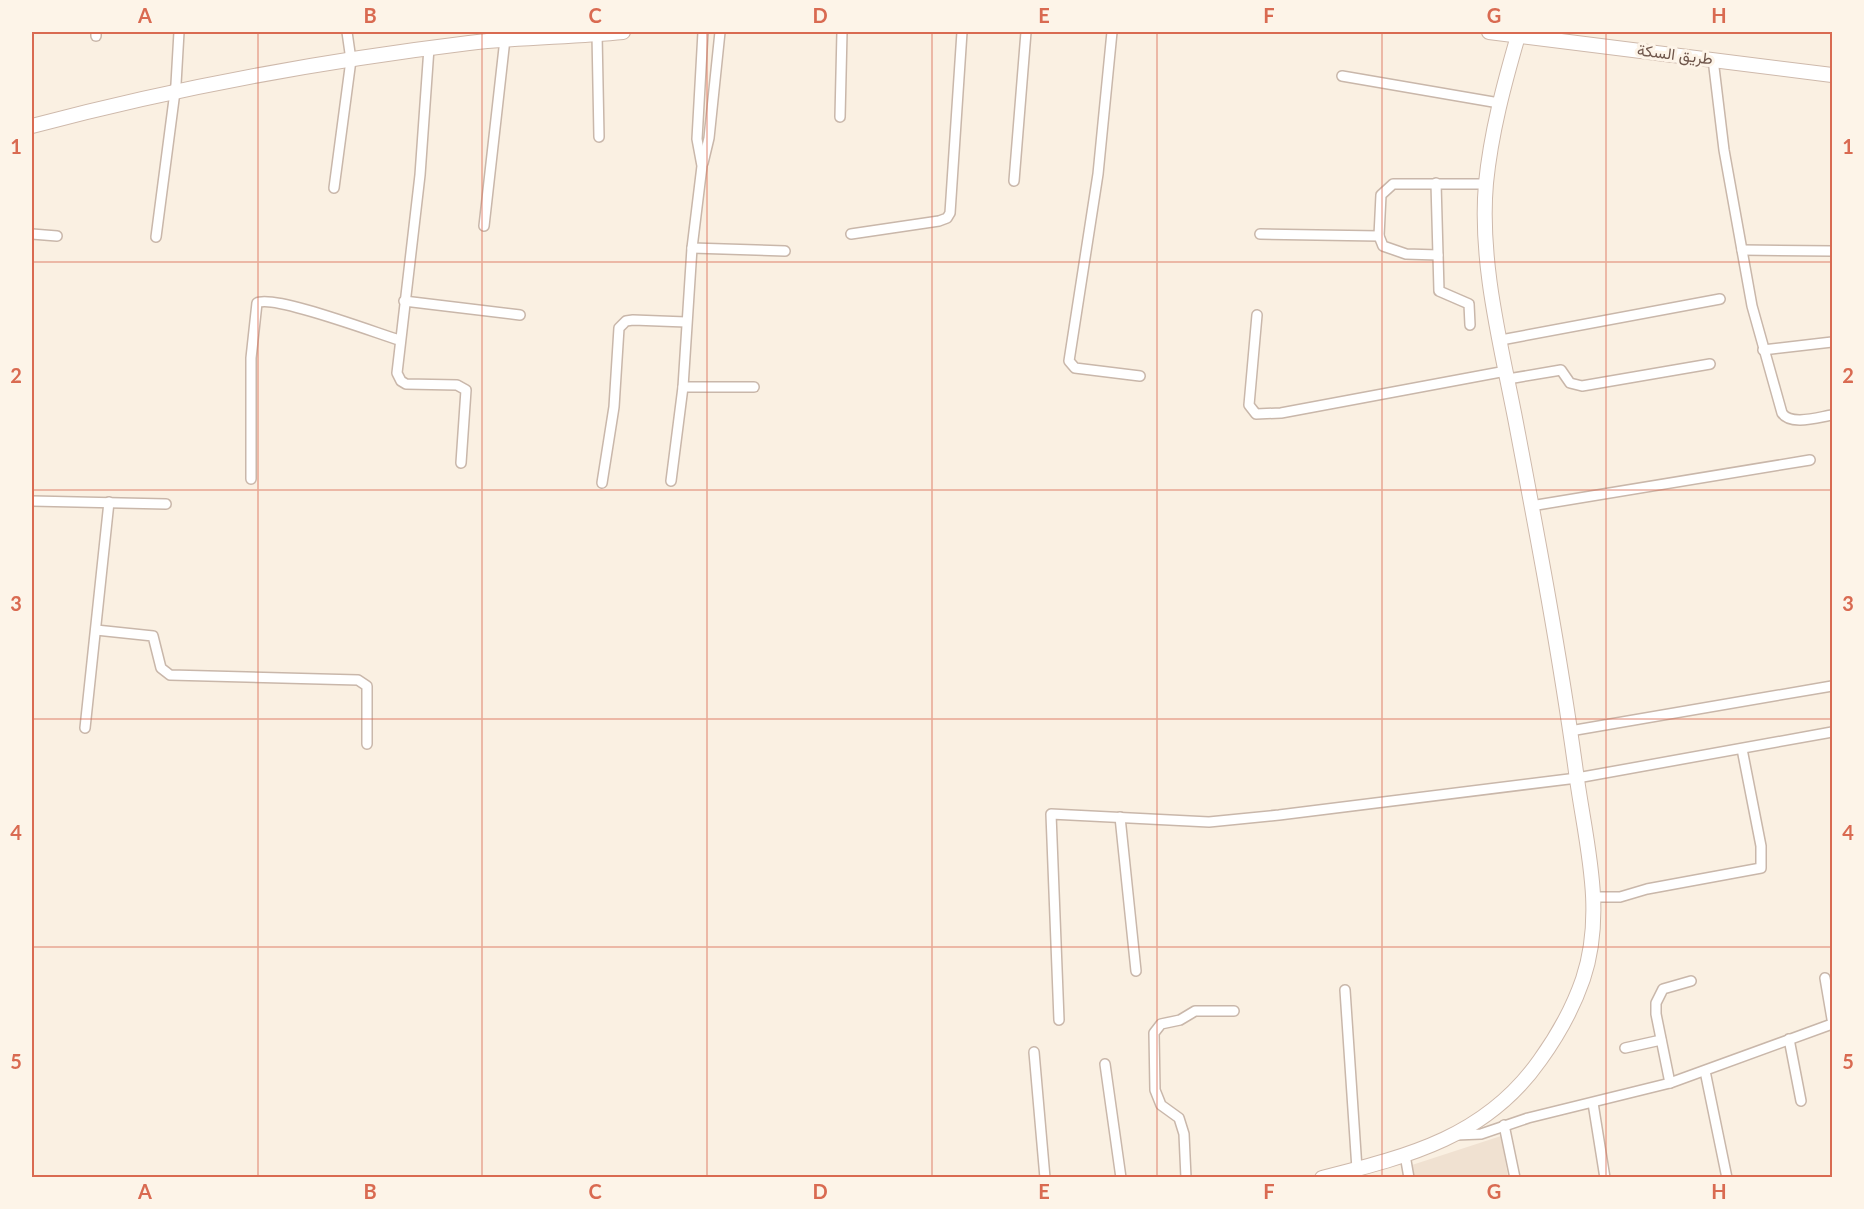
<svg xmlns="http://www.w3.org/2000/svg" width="1864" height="1209" viewBox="0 0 1864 1209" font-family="Lato,Vazirmatn,sans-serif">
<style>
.residential{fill:#f0e1d1}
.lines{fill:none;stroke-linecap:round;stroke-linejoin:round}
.street-casing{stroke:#c9b7aa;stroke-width:12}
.secondary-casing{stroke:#ceb9ab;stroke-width:16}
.street{stroke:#fff;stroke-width:9}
.secondary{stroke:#fff;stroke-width:14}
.grid{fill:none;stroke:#d96a51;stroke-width:1.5;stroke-opacity:0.55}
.labels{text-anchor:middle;stroke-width:6;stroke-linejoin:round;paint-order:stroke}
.street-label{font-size:16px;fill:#6f564b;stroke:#fdf4e8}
.neatline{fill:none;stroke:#d96a51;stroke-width:2}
.grid-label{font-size:20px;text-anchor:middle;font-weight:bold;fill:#d96a51}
</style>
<rect width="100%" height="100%" fill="#faf0e2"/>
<polygon class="residential" points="1501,1136 1508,1177 1414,1177 1412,1165"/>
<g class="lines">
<g class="street-casing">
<g id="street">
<polyline points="1112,32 1098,174 1069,361 1075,368 1140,376"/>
<polyline points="597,34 599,137"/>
<polyline points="96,36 96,32"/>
<polyline points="429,48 420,175 397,373 401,381 406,384 457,385 466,390 461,463"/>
<path d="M 1713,59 L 1724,150 L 1752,306 L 1782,413 C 1790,426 1819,417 1832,415"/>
<polyline points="1342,76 1499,103"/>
<polyline points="840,117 842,32"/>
<polyline points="703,163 709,138 720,32"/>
<polyline points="1014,181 1026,32"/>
<polyline points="1436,183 1439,291 1469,304 1470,325"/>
<polyline points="334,188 351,60 347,32"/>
<polyline points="484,226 505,39"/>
<polyline points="32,234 57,236"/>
<polyline points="851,234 939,221 947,218 950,213 962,32"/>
<polyline points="1260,234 1379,236 1381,195 1393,184 1486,184"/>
<polyline points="1379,236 1383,246 1406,254 1438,255"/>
<polyline points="156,237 176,84 179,32"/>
<polyline points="692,248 785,251"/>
<polyline points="1742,250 1832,251"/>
<polyline points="404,301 520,315"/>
<polyline points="1257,315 1249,405 1256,414 1281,413 1506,371"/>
<polyline points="1501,340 1720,299"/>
<polyline points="1763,350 1832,342"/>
<polyline points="1508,379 1561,370 1570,383 1582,386 1710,364"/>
<polyline points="683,387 754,387"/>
<path d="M 251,479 L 251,358 L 257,303 C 273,294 376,333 399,340"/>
<polyline points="671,481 683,387 692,248 702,166 697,139 703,32"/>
<polyline points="602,483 614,407 619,328 626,321 633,320 686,322"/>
<polyline points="32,501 166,504"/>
<polyline points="1531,506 1810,460"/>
<polyline points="96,630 153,636 161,668 170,675 358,680 367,686 367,744"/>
<polyline points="85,728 109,502"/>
<polyline points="1570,731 1832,686"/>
<polyline points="1120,817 1136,971"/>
<polyline points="1594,897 1620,897 1647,889 1761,868 1761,846 1742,749"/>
<polyline points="1825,978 1832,1019"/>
<polyline points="1345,990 1357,1169"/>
<polyline points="1059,1020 1051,814 1209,822 1279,815 1577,778 1832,732"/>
<polyline points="1789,1039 1801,1101"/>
<polyline points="1625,1048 1661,1040"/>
<polyline points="1034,1052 1045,1178"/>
<polyline points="1105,1064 1121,1178"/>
<polyline points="1705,1071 1727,1178"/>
<polyline points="1670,1083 1656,1014 1656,1003 1663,989 1691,981"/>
<polyline points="1593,1103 1605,1178"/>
<polyline points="1504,1125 1515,1178"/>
<polyline points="1456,1135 1481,1134 1528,1118 1670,1083 1832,1024"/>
<polyline points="1405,1155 1409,1178"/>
<polyline points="1186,1178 1184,1134 1179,1118 1161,1105 1155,1090 1154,1033 1161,1024 1180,1020 1195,1011 1234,1011"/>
</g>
</g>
<g class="secondary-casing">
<g id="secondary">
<polyline points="1489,32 1832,75"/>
<path d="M 32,126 C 175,88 321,61 469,43 C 520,37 571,37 623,32"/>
<path d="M 1322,1178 C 1409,1156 1486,1137 1540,1060 C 1558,1035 1573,1008 1583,979 C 1606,910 1585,841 1576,772 C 1560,655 1538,539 1516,423 C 1501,345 1479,262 1486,183 C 1491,133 1504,84 1518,36"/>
</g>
</g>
<use href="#street" class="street"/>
<use href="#secondary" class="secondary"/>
</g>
<path class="grid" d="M 258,32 L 258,1178M 482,32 L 482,1178M 707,32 L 707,1178M 932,32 L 932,1178M 1157,32 L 1157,1178M 1382,32 L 1382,1178M 1606,32 L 1606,1178M 32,262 L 1832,262M 32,490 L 1832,490M 32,719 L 1832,719M 32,947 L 1832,947"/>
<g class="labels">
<g class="street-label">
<text transform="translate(1675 54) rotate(7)" y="6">طريق السكة</text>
</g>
</g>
<rect width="1864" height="1209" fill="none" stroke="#fdf4e8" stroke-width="66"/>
<rect x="33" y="33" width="1798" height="1143" class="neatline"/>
<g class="grid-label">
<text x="145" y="23">A</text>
<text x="370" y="23">B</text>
<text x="595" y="23">C</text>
<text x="820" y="23">D</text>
<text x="1044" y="23">E</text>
<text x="1269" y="23">F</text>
<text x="1494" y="23">G</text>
<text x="1719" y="23">H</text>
<text x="16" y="154">1</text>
<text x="1848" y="154">1</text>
<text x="16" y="383">2</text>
<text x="1848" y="383">2</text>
<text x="16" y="611">3</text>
<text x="1848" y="611">3</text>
<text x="16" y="840">4</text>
<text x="1848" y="840">4</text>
<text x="16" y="1069">5</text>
<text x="1848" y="1069">5</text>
<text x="145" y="1199">A</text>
<text x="370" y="1199">B</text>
<text x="595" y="1199">C</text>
<text x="820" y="1199">D</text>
<text x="1044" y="1199">E</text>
<text x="1269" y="1199">F</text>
<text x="1494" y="1199">G</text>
<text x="1719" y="1199">H</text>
</g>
</svg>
